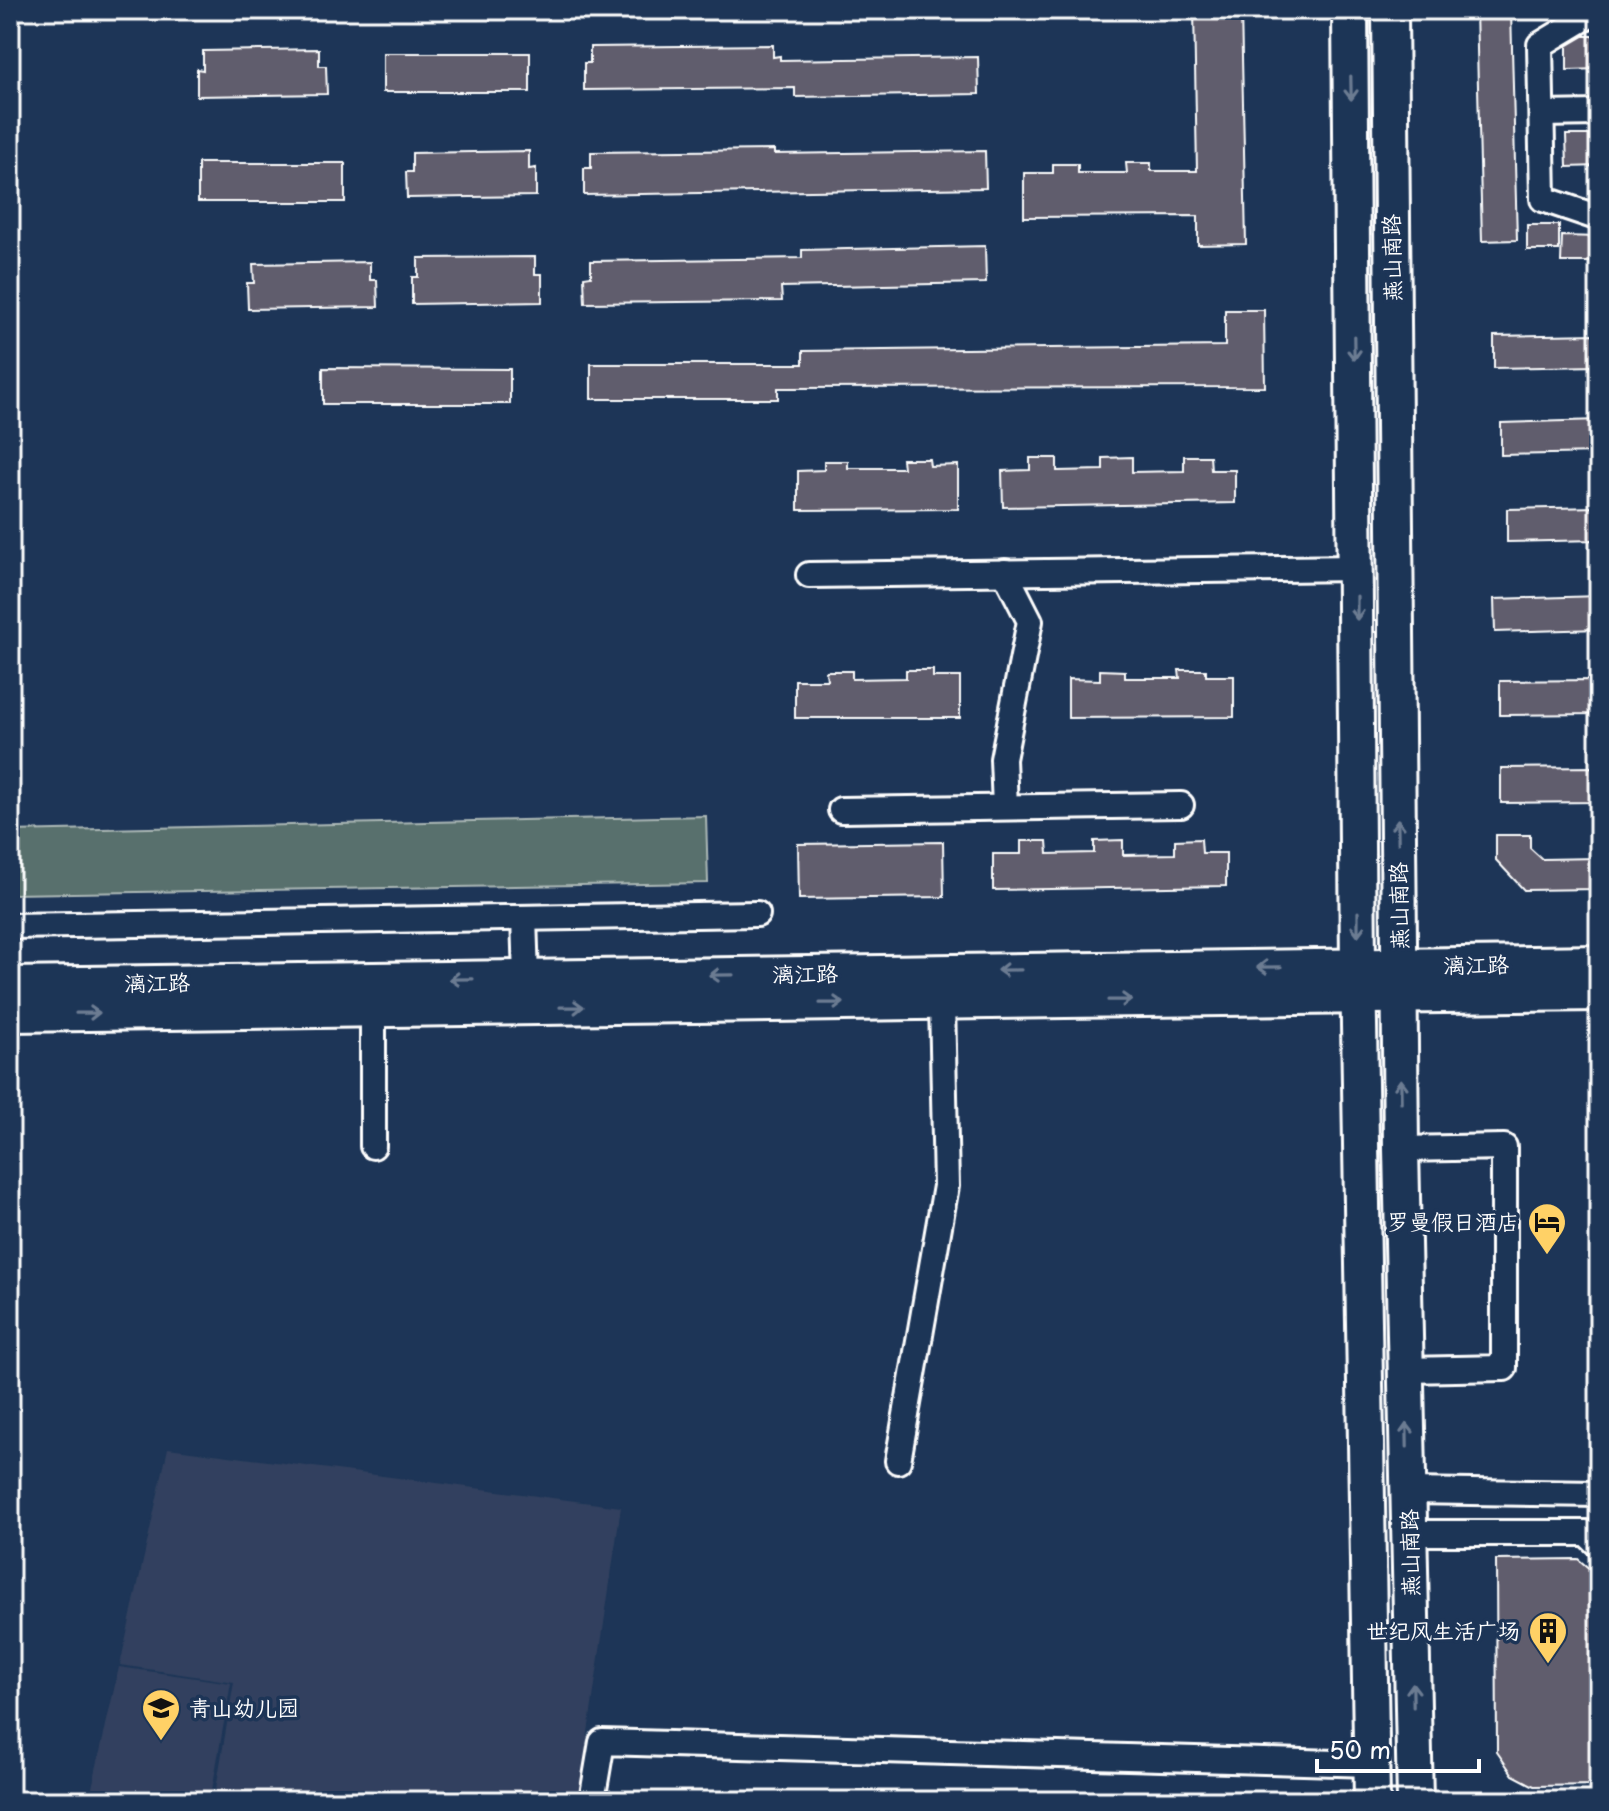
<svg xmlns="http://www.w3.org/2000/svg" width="1609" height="1811" viewBox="0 0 1609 1811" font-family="'Playpen Sans','LXGW WenKai TC',sans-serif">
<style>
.built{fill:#31415e}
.green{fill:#58706d;stroke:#acb8b6;stroke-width:2}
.building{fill:#615d6d;stroke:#fff;stroke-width:2}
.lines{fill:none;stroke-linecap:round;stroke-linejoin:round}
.street-casing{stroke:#fff;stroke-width:30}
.secondary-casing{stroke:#fff;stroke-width:40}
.street{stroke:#1d3557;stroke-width:24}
.secondary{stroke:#1d3557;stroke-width:34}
.oneway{stroke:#6c7c92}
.labels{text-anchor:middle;stroke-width:7;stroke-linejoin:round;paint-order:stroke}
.street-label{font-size:22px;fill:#fff;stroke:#1d3557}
.poi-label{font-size:22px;fill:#fff;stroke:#1d3557;text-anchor:end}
</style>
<rect width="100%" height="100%" fill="#1d3557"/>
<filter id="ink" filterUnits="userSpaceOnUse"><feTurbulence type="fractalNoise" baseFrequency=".0125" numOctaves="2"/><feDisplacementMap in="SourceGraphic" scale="16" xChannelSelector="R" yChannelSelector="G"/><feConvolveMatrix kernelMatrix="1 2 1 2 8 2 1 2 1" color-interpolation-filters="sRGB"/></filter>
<g filter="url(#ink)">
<g class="built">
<polygon points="168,1448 621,1507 578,1801 214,1801 234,1682 120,1665"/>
<polygon points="119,1667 231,1683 210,1801 89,1801"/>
</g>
<polygon class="green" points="706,816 708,883 10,894 10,831"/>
<g class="building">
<polygon points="1194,10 1241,10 1246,244 1198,245 1198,216 1024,217 1024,173 1053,173 1053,164 1078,164 1078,173 1127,173 1126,163 1151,163 1151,171 1197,171"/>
<polygon points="1476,10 1511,10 1517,240 1482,241"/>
<polygon points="1584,36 1599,36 1599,69 1567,70 1567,46"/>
<polygon points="773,45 773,57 780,56 780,60 978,57 979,94 795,97 795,88 584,90 584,63 590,63 590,47"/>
<polygon points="319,49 319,66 326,66 327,94 197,96 197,69 203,70 203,51"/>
<rect x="383" y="53" width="147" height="39"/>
<polygon points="1566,135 1599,135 1599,166 1567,167"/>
<polygon points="774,150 774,154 985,151 986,188 584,195 584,168 591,168 591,152"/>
<polygon points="529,151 529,169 536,168 536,196 407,198 406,172 412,172 412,153"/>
<rect x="198" y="163" width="147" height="39"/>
<rect x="1527" y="225" width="32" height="25"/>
<polygon points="1562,236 1599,237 1599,262 1561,262"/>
<polygon points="985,246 986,283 781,287 782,301 585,303 584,277 591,276 591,261 802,258 802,250"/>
<polygon points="535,257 535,274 542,274 542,302 412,304 412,277 418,277 418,258"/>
<polygon points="370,262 370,280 377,280 378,307 248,309 247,283 254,283 253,264"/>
<polygon points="1225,310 1264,310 1265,387 778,388 778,399 591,399 591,364 803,364 803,351 1225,346"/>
<polygon points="1599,334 1599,366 1494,368 1494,336"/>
<polygon points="323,368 510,369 510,404 323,404"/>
<polygon points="1599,420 1599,453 1501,455 1501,423"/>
<polygon points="1184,456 1210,456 1211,470 1235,470 1235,503 1003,507 1002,471 1030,470 1030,458 1057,458 1057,471 1103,470 1103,458 1132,457 1132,472 1184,471"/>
<polygon points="902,459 929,459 930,466 958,465 958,509 798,510 798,471 824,470 824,461 848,461 848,468 903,468"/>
<polygon points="1599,507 1599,540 1507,542 1507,509"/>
<polygon points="1599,596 1599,629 1495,632 1494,599"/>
<polygon points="906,670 933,670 933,677 960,677 960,718 795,718 795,680 827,680 826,671 852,671 852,679 906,678"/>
<polygon points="1100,670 1125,671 1125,678 1180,678 1179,670 1206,670 1206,676 1234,676 1234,717 1068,718 1068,679 1100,680"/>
<polygon points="1599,680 1599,714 1500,715 1500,681"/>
<polygon points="1599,767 1599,802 1501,803 1501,768"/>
<polygon points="1496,835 1530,835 1530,848 1542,859 1599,858 1599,889 1524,890 1496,860"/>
<polygon points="1201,839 1202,853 1226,853 1226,886 993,890 993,854 1021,854 1021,841 1047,841 1048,854 1094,853 1094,841 1123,840 1123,855 1175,854 1175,840"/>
<polygon points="943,842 944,897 799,899 798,844"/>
<polygon points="1578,1559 1599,1577 1599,1785 1534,1786 1513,1775 1497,1752 1496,1560"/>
</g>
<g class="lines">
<g class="street-casing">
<g id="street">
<polyline points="1598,10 1540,45 1543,199 1599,218"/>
<polyline points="1542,114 1599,113"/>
<polyline points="809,575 1357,568"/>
<polyline points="1005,807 1003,759 1030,621 1005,572"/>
<polyline points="841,810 1181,805"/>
<polyline points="524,918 526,978"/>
<polyline points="10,926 757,914"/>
<polyline points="373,1009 373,1146"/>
<polyline points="1401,1149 1504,1147 1504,1368 1406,1370"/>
<polyline points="898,1461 946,1186 942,1002"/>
<polyline points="1409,1491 1599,1494"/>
<polyline points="1410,1533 1586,1533 1599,1545"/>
<polyline points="592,1801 602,1742 1371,1764"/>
</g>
</g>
<g class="secondary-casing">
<g id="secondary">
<polyline points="1350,10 1358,965 1372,1801"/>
<polyline points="1390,10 1401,1149 1415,1801"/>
<polyline points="10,985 1599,963"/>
<polyline points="10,1014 1599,993"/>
</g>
</g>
<use href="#street" class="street"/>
<use href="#secondary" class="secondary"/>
</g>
<defs><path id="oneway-shaft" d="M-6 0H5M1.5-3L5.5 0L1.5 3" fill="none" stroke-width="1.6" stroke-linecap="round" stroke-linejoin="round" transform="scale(2)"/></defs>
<g class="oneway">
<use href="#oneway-shaft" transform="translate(1351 88) rotate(89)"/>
<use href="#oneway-shaft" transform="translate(1354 348) rotate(89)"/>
<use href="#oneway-shaft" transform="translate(1357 608) rotate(90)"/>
<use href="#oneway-shaft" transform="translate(1398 831) rotate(-91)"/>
<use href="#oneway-shaft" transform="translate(1358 924) rotate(90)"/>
<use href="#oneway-shaft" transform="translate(1269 967) rotate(179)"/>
<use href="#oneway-shaft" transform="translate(1009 970) rotate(179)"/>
<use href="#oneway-shaft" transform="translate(721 975) rotate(179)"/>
<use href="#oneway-shaft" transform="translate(461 979) rotate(179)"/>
<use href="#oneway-shaft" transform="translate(1120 1000) rotate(-1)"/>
<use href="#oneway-shaft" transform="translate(832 1003) rotate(-1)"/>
<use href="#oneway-shaft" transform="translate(572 1007) rotate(-1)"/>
<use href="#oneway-shaft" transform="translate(88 1013) rotate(-1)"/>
<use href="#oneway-shaft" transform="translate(1401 1091) rotate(-91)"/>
<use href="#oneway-shaft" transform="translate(1407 1435) rotate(-91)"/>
<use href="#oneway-shaft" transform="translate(1413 1695) rotate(-91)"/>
</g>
</g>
<defs>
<g id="hotel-pin" transform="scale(2)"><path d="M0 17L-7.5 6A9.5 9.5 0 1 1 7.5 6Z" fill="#ffd166" stroke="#1d3557"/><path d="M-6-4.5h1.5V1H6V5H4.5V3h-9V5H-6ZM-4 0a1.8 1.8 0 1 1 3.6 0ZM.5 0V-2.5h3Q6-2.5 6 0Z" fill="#111"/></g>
<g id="building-pin" transform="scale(2)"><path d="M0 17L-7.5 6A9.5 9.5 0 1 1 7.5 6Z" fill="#ffd166" stroke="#1d3557"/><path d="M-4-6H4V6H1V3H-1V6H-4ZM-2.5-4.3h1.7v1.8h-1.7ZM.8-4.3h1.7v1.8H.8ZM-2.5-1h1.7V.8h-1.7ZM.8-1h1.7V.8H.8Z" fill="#111"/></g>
<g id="school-pin" transform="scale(2)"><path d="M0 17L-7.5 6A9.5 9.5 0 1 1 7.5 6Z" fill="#ffd166" stroke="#1d3557"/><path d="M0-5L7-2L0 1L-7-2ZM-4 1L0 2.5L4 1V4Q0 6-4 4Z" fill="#111"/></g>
</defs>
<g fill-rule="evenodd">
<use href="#hotel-pin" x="1547" y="1222"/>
<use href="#building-pin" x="1548" y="1631"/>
<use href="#school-pin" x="161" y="1708"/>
</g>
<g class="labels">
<g class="street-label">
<text transform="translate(1392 258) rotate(-91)" y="8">燕山南路</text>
<text transform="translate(1399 906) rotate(-91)" y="8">燕山南路</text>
<text transform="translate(1476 965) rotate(-1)" y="8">漓江路</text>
<text transform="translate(805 974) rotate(-1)" y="8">漓江路</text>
<text transform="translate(157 983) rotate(-1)" y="8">漓江路</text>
<text transform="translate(1410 1553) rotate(-91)" y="8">燕山南路</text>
</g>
<g class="poi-label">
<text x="1519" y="1230">罗曼假日酒店</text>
<text x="1520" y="1639">世纪风生活广场</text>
<text x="189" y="1716" text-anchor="start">青山幼儿园</text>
</g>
</g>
<rect width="1609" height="1811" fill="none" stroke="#1d3557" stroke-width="40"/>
<rect x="20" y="20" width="1569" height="1771" fill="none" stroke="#fff" stroke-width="3" filter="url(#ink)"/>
<path d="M1317 1759v12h162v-12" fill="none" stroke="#ffffff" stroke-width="4"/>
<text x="1329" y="1759" font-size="24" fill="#ffffff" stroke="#1d3557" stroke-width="6" paint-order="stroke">50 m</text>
</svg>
